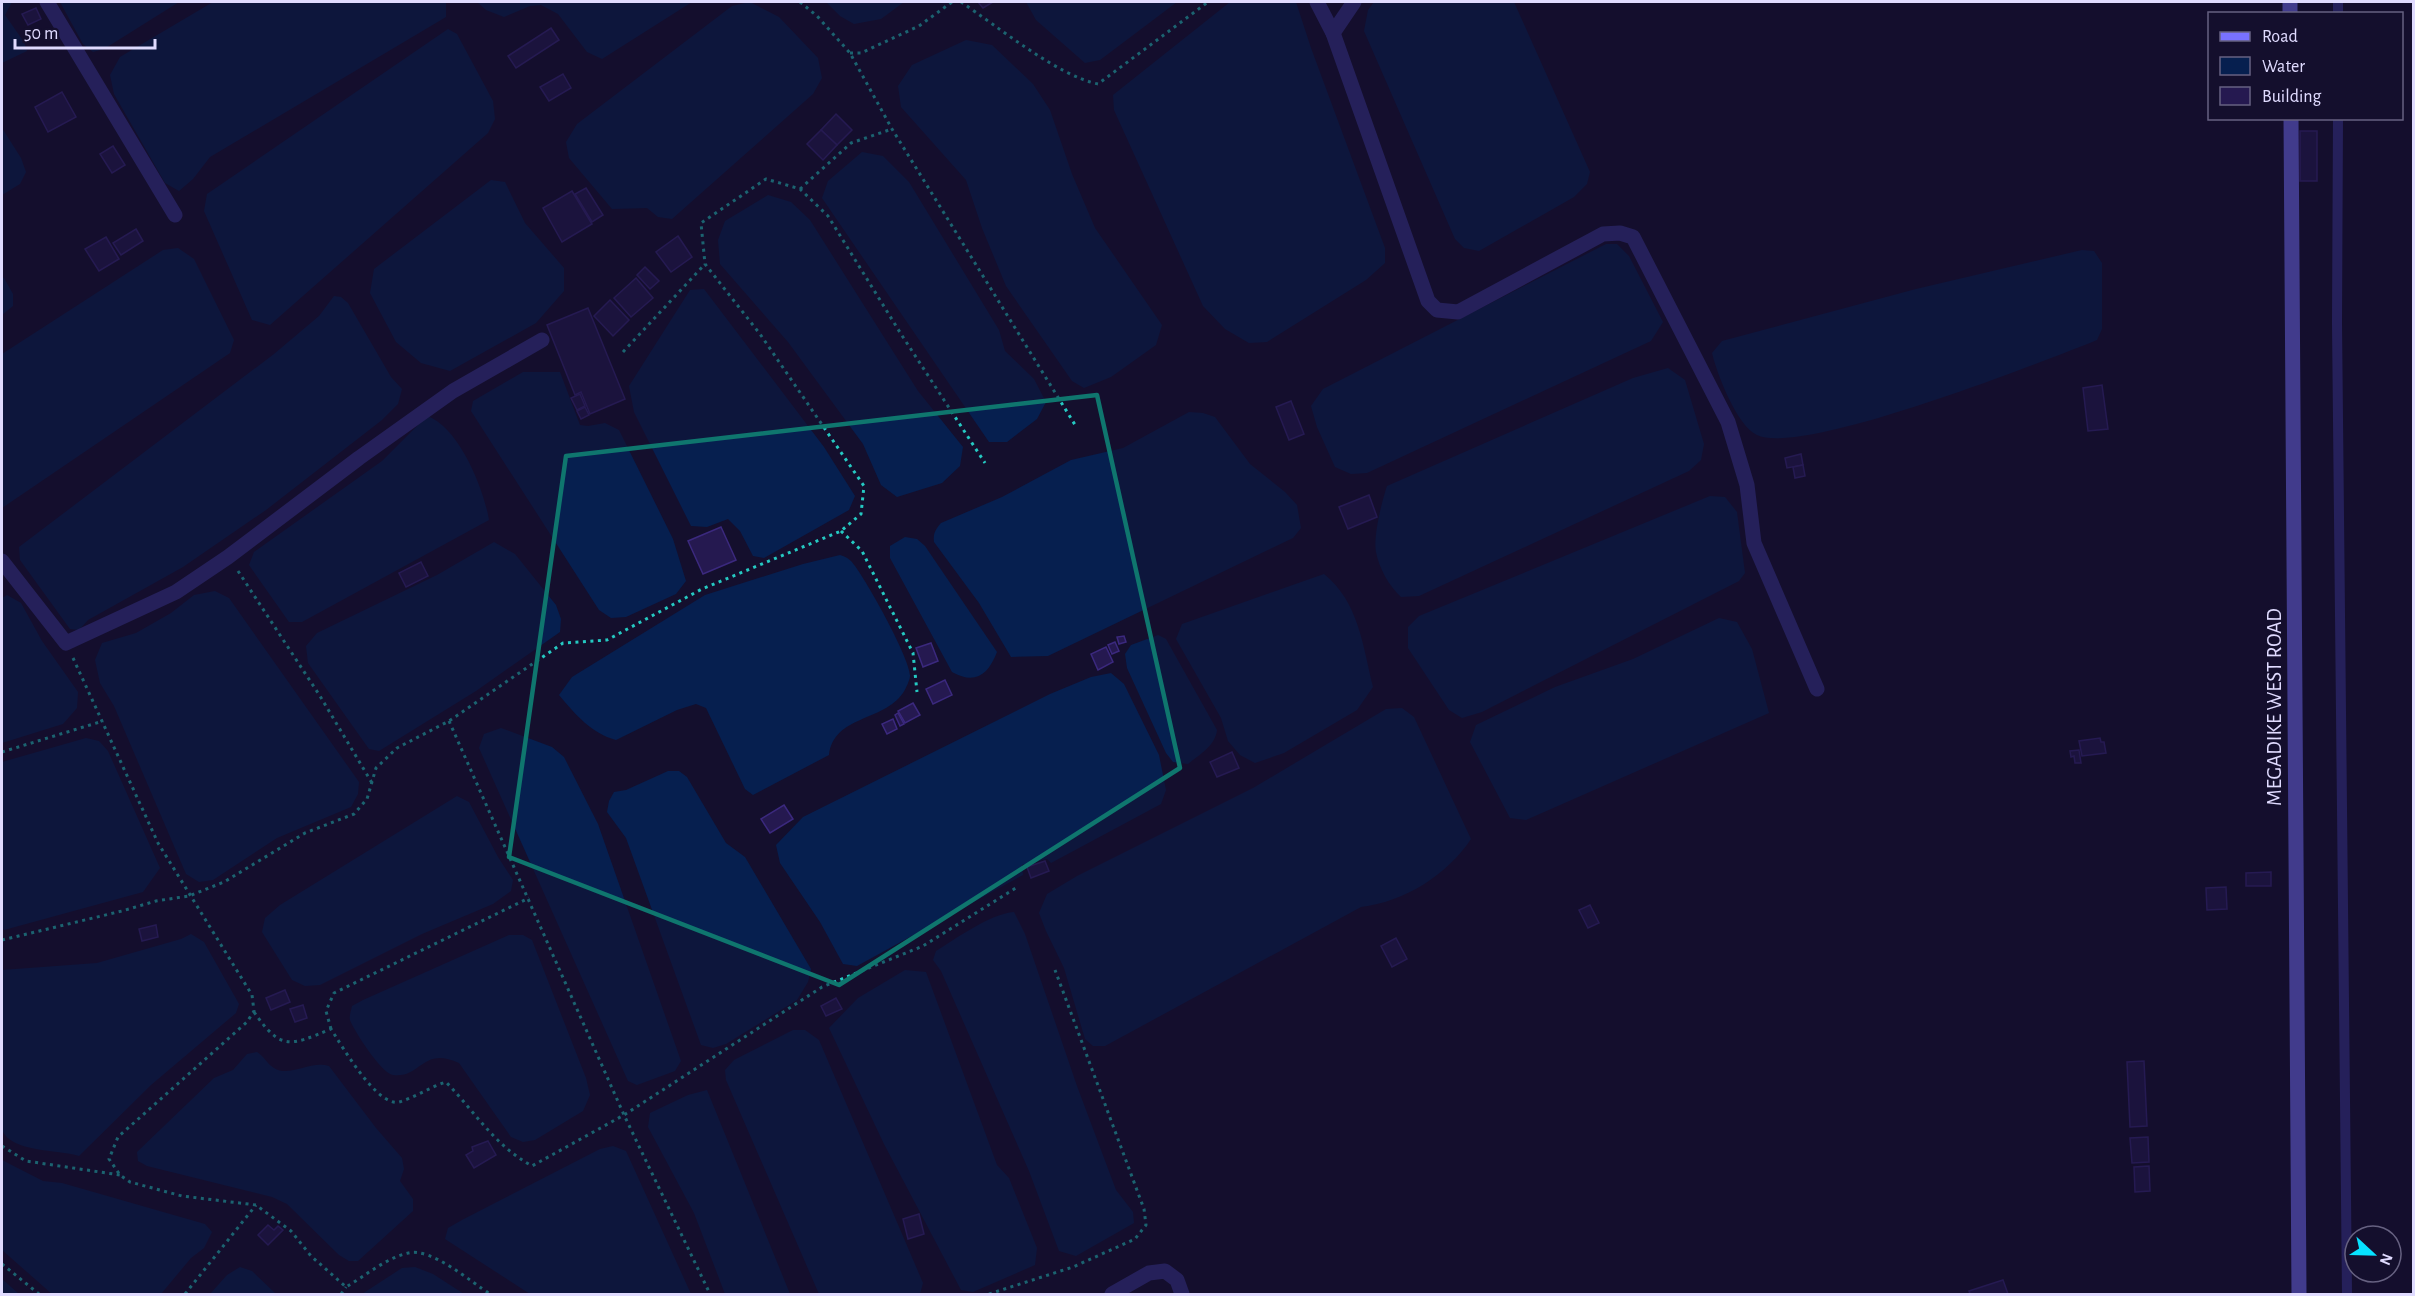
<svg xmlns="http://www.w3.org/2000/svg" width="2415" height="1296" viewBox="0 0 2415 1296" font-family="'Alegreya Sans',sans-serif">
<style>
.water{fill:#061f4f}
.building{fill:#251950;stroke:#3b297e;stroke-width:1.5}
.lines{fill:none;stroke-linecap:round;stroke-linejoin:round}
.path{stroke:#25c9c2;stroke-width:3;stroke-dasharray:3 4.5;stroke-linecap:butt}
.lane{stroke:#3b3690;stroke-width:10}
.street{stroke:#3b3690;stroke-width:15}
.secondary{stroke:#7872ff;stroke-width:15}
.marked{fill:none;stroke:#0f766e;stroke-width:4.5;stroke-linejoin:round}
.labels{text-anchor:middle;stroke-width:4.5;stroke-linejoin:round;paint-order:stroke}
.street-label{font-size:21px;fill:#e0dbff;stroke:#140f2d}
</style>
<rect width="100%" height="100%" fill="#140f2d"/>
<g class="water">
<polygon points="2,2 12,2 5,15 24,42 27,51 2,63"/>
<polygon points="60,2 179,2 104,49 93,52 83,44"/>
<polygon points="213,2 446,2 446,17 210,157 193,179 179,191 165,183 114,94 110,75 120,57"/>
<polygon points="477,2 692,2 602,59 587,52 558,14 541,5 530,6 504,17 486,10"/>
<polygon points="750,2 779,17 818,58 822,78 813,94 672,219 658,217 647,208 612,209 569,158 566,142 577,124 732,6"/>
<polygon points="826,2 904,2 881,19 854,24 840,16"/>
<polygon points="1026,2 1177,2 1100,60 1085,63 1036,20"/>
<polygon points="1230,2 1296,2 1311,48 1385,248 1385,263 1366,280 1267,342 1249,343 1225,329 1203,306 1114,110 1113,95"/>
<polygon points="1374,2 1514,2 1590,172 1587,184 1574,197 1479,251 1464,248 1455,239 1364,31 1368,10"/>
<polygon points="448,29 457,34 493,101 495,119 488,133 270,325 252,320 204,211 207,194"/>
<polygon points="966,40 992,45 1033,84 1050,110 1072,174 1095,228 1162,325 1156,345 1111,377 1084,388 1072,381 1006,286 982,228 966,180 901,107 898,86 912,65"/>
<polygon points="2,128 21,158 26,172 20,184 2,195"/>
<polygon points="862,152 883,156 909,182 999,330 1005,351 1034,379 1046,402 1037,419 1007,442 989,442 822,198 828,181"/>
<polygon points="491,180 505,182 525,223 564,268 564,291 536,323 450,371 421,363 396,342 370,293 374,269"/>
<polygon points="768,195 791,202 810,220 918,391 963,447 960,466 942,483 897,497 881,485 863,444 788,342 720,264 718,240 725,221"/>
<polygon points="1606,244 1617,244 1629,256 1663,322 1651,341 1367,473 1351,474 1335,467 1317,427 1311,406 1323,389"/>
<polygon points="178,248 194,259 234,340 230,353 2,508 2,354 163,250"/>
<path d="M 2082,250 L 2094,251 L 2102,263 L 2102,329 L 2097,340 C 2042,362 1802,457 1757,435 C 1737,426 1717,374 1712,353 L 1722,341 L 1916,289 Z"/>
<polygon points="2,277 4,278 13,294 13,306 2,315"/>
<polygon points="704,289 824,447 855,496 849,510 764,558 753,556 740,531 728,519 707,527 691,526 634,412 629,386 690,290"/>
<polygon points="334,296 341,297 348,303 391,377 402,389 398,404 382,420 266,510 183,567 88,620 79,630 70,629 20,560 19,547 274,354 319,316"/>
<path d="M 1668,368 L 1685,380 L 1704,444 L 1701,460 L 1689,471 L 1419,596 L 1401,597 C 1389,586 1379,568 1376,552 C 1373,536 1382,501 1387,486 L 1633,378 Z"/>
<polygon points="523,372 560,372 580,425 588,426 605,423 619,430 673,539 686,581 676,594 626,617 611,618 599,610 471,411 473,401"/>
<path d="M 1189,412 L 1203,413 L 1215,417 L 1250,464 L 1285,492 L 1297,505 L 1301,528 L 1293,538 L 1048,656 L 1011,657 L 979,603 L 934,542 C 933,534 935,530 941,523 L 1002,497 L 1071,460 L 1123,448 Z"/>
<path d="M 427,416 C 459,427 484,489 489,520 L 302,622 L 289,622 L 249,565 L 254,552 L 382,461 Z"/>
<polygon points="1710,496 1725,497 1737,512 1745,573 1739,581 1482,712 1462,718 1449,710 1408,648 1408,627 1419,616"/>
<path d="M 905,537 L 917,539 L 925,546 L 997,652 C 988,675 975,685 952,672 L 890,558 L 890,546 Z"/>
<polygon points="494,542 515,554 556,605 561,619 560,632 476,691 379,751 369,749 308,663 306,646 317,633 437,575"/>
<path d="M 840,555 C 844,556 848,558 851,561 C 864,575 911,660 910,676 C 910,680 905,690 903,693 C 883,722 834,715 829,755 L 753,795 L 745,789 L 706,708 L 696,704 L 677,710 L 616,740 C 591,733 576,715 559,695 L 572,677 L 705,595 L 803,564 Z"/>
<path d="M 1324,574 C 1359,602 1363,647 1373,687 L 1357,710 L 1284,753 L 1255,763 L 1240,755 L 1228,741 L 1221,718 L 1176,639 L 1182,624 Z"/>
<polygon points="215,591 229,598 359,782 358,794 351,807 277,838 213,880 199,882 186,874 114,706 100,683 95,660 102,643 136,633 171,613 194,595"/>
<polygon points="7,595 21,603 42,641 78,692 77,708 63,724 2,743 2,598"/>
<polygon points="1719,618 1737,622 1752,649 1769,713 1526,820 1510,818 1470,742 1476,725 1555,687 1633,659"/>
<path d="M 1158,635 L 1166,639 L 1217,730 C 1215,746 1200,754 1188,764 L 1173,762 L 1166,753 L 1127,668 L 1125,654 L 1131,645 Z"/>
<polygon points="1111,673 1124,684 1159,755 1166,790 1161,804 1051,863 1047,859 1022,865 1023,875 857,966 843,964 820,922 780,863 776,845 803,817 1050,694 1091,677"/>
<path d="M 1402,708 L 1414,717 L 1471,839 C 1447,875 1404,902 1361,907 L 1105,1046 L 1093,1046 L 1085,1039 L 1064,968 L 1046,931 L 1039,913 L 1047,894 L 1077,876 L 1253,788 L 1386,709 Z"/>
<polygon points="501,728 552,747 564,757 598,824 681,1061 675,1071 637,1085 628,1081 479,748 484,734"/>
<polygon points="86,738 99,741 108,751 160,868 143,892 4,930 2,928 2,762"/>
<polygon points="668,771 679,771 687,777 726,843 745,857 811,969 808,982 797,1000 726,1044 713,1048 701,1045 626,838 607,812 609,801 614,792 626,790"/>
<polygon points="457,796 469,802 498,857 513,880 511,891 493,904 422,934 320,985 305,986 292,980 262,932 265,918 280,905"/>
<path d="M 1014,912 L 1025,934 L 1077,1086 L 1116,1190 L 1133,1212 L 1134,1223 L 1076,1256 L 1059,1251 L 1029,1171 L 941,971 L 933,960 L 936,951 C 957,938 990,914 1014,912 Z"/>
<path d="M 191,934 L 204,942 L 239,1004 L 236,1013 L 151,1085 L 79,1156 C 57,1149 12,1153 2,1130 L 2,970 L 97,963 L 181,939 Z"/>
<path d="M 509,935 L 523,935 L 532,940 L 586,1078 L 590,1095 L 583,1111 L 535,1140 L 523,1142 L 511,1137 L 459,1063 C 422,1046 421,1079 393,1075 C 382,1074 354,1031 350,1020 C 349,1016 351,1011 352,1006 L 363,1000 Z"/>
<polygon points="905,970 926,972 997,1165 1009,1178 1037,1248 1035,1265 973,1292 961,1290 884,1144 829,1028 858,998"/>
<polygon points="793,1030 805,1030 819,1040 923,1283 920,1294 819,1294 726,1080 725,1070 734,1060"/>
<path d="M 257,1052 C 264,1056 267,1064 274,1068 C 290,1078 310,1060 329,1066 L 376,1128 L 402,1158 L 404,1169 L 400,1181 L 413,1199 L 413,1211 L 358,1261 L 349,1261 L 339,1255 L 287,1204 L 272,1197 L 147,1166 L 138,1161 L 137,1152 L 214,1078 L 233,1070 L 247,1054 Z"/>
<polygon points="707,1090 790,1294 725,1294 694,1213 648,1127 650,1113 688,1095"/>
<polygon points="613,1146 626,1151 691,1294 530,1294 445,1239 448,1228 462,1220 600,1149"/>
<polygon points="2,1160 43,1181 62,1183 205,1224 212,1232 204,1248 191,1258 161,1294 52,1294 2,1250"/>
<polygon points="240,1267 252,1271 276,1294 210,1294 227,1275"/>
<polygon points="415,1267 433,1274 464,1294 362,1294 402,1268"/>
<polygon points="2,1279 19,1294 2,1294"/>
</g>
<g class="building">
<polygon points="978,2 993,2 983,8"/>
<polygon points="36,8 41,19 28,25 22,14"/>
<polygon points="551,28 559,40 516,68 508,56"/>
<polygon points="563,74 571,88 549,101 540,87"/>
<polygon points="62,92 76,117 48,132 35,107"/>
<polygon points="836,114 852,130 837,145 821,130"/>
<polygon points="821,130 837,145 823,160 807,144"/>
<rect x="2300" y="131" width="17" height="50"/>
<polygon points="113,146 125,165 112,173 100,154"/>
<polygon points="586,188 603,215 592,222 575,194"/>
<polygon points="572,191 592,224 562,242 543,208"/>
<polygon points="136,229 143,241 121,255 113,243"/>
<polygon points="678,236 692,257 671,272 656,252"/>
<polygon points="106,237 119,259 99,271 85,249"/>
<polygon points="645,267 659,281 650,289 637,275"/>
<polygon points="636,278 653,298 631,317 614,298"/>
<polygon points="610,300 629,320 613,336 594,316"/>
<polygon points="588,308 625,399 590,414 581,392 575,395 547,325"/>
<polygon points="2102,385 2108,429 2088,431 2083,388"/>
<polygon points="580,394 585,406 577,410 571,398"/>
<polygon points="1291,401 1304,434 1289,440 1276,407"/>
<polygon points="585,407 589,415 581,419 577,411"/>
<polygon points="1801,454 1803,465 1787,468 1785,458"/>
<polygon points="1803,465 1805,476 1795,478 1793,467"/>
<polygon points="1369,495 1377,517 1348,529 1339,507"/>
<polygon points="721,527 736,560 703,574 688,541"/>
<polygon points="421,562 428,576 406,587 399,573"/>
<polygon points="1124,636 1126,642 1119,644 1117,637"/>
<polygon points="1115,642 1119,651 1112,654 1108,645"/>
<polygon points="931,643 938,661 923,667 916,648"/>
<polygon points="1106,647 1113,662 1098,670 1091,654"/>
<polygon points="945,680 952,695 933,704 926,689"/>
<polygon points="913,703 920,715 905,723 898,711"/>
<polygon points="898,713 904,724 900,726 895,715"/>
<polygon points="893,719 897,729 887,734 882,724"/>
<polygon points="2100,738 2101,742 2104,742 2106,753 2082,756 2079,741"/>
<polygon points="2079,750 2081,763 2075,763 2074,756 2071,757 2070,751"/>
<polygon points="1232,752 1239,768 1217,777 1210,762"/>
<polygon points="784,805 793,819 770,833 761,819"/>
<polygon points="1045,861 1049,871 1031,878 1027,867"/>
<polygon points="2271,872 2271,886 2246,886 2246,873"/>
<polygon points="2226,887 2227,909 2207,910 2206,888"/>
<polygon points="1590,905 1599,923 1588,928 1579,910"/>
<polygon points="156,925 158,937 142,941 139,929"/>
<polygon points="1396,938 1407,959 1392,967 1381,946"/>
<polygon points="285,990 290,1002 271,1010 266,998"/>
<polygon points="836,998 842,1009 826,1016 821,1006"/>
<polygon points="303,1005 307,1018 295,1022 290,1009"/>
<polygon points="2144,1061 2147,1126 2130,1127 2127,1062"/>
<polygon points="2148,1137 2149,1162 2132,1163 2130,1138"/>
<polygon points="488,1141 496,1155 474,1168 466,1155 473,1151 472,1147"/>
<polygon points="2149,1166 2150,1191 2135,1192 2134,1167"/>
<polygon points="919,1214 924,1234 908,1239 903,1219"/>
<polygon points="268,1225 274,1230 278,1226 283,1230 268,1245 258,1235"/>
<polygon points="2003,1280 2008,1294 1970,1294 1969,1291"/>
</g>
<g class="lines">
<g class="path">
<polyline points="800,2 817,16 850,53 892,129 1077,428"/>
<path d="M 961,2 C 997,26 1058,76 1098,84 L 1208,2"/>
<polyline points="850,53 861,53 919,26 952,2"/>
<polyline points="800,189 851,143 892,129"/>
<polyline points="623,352 705,264"/>
<polyline points="841,531 862,551 913,653 917,692"/>
<polyline points="238,571 320,696 372,783"/>
<path d="M 73,658 L 158,843 L 252,995 L 254,1011 L 247,1022 L 118,1137 L 109,1159 L 120,1175 L 130,1182 L 182,1196 L 256,1205 L 291,1231 L 311,1256 L 346,1287 C 365,1276 386,1258 408,1253 C 431,1247 471,1282 490,1294"/>
<polyline points="449,721 624,1115 710,1294"/>
<polyline points="2,752 103,721"/>
<polyline points="2,940 122,911 156,901 189,896 224,882 305,833 354,814 367,799 376,768 397,748 449,721 563,643 607,640 702,589 841,531 861,514 864,486 760,334 705,264 701,223 766,179 800,189 828,216 901,334 985,463"/>
<path d="M 254,1012 C 281,1051 290,1046 331,1029 C 342,1046 377,1107 399,1102 C 414,1098 430,1087 446,1082 C 476,1113 493,1144 532,1166 L 624,1115 L 822,987 L 923,946 L 1019,886"/>
<polyline points="331,1029 326,1011 334,993 529,898"/>
<polyline points="2,1146 26,1161 120,1175"/>
<polyline points="2,1264 39,1294"/>
<polyline points="185,1294 256,1205"/>
<polyline points="341,1294 346,1287"/>
<polyline points="989,1294 1073,1267 1135,1239 1146,1225 1144,1209 1055,970"/>
</g>
<g class="lane">
<polyline points="2338,14 2338,2"/>
<polyline points="2338,118 2337,323 2347,1294"/>
</g>
<g class="street">
<polyline points="47,2 175,215"/>
<polyline points="1317,2 1333,33 1428,301 1437,310 1458,312 1603,234 1620,233 1633,237 1728,422 1747,485 1754,543 1817,689"/>
<polyline points="1333,33 1354,2"/>
<polyline points="2,561 66,643 176,592 228,557 359,458 453,391 542,340"/>
<polyline points="1112,1294 1149,1273 1165,1271 1177,1280 1182,1294"/>
</g>
<g class="secondary">
<polyline points="2290,2 2290,14"/>
<polyline points="2291,118 2299,1294"/>
</g>
</g>
<path d="M0 0H2415V1296H0ZM 1097,395 L 1180,768 L 839,985 L 509,857 L 566,456 Z" fill="#140f2d" fill-opacity=".55" fill-rule="evenodd"/>
<path class="marked" d="M 1097,395 L 1180,768 L 839,985 L 509,857 L 566,456 Z"/>
<g class="labels">
<g class="street-label">
<text transform="translate(2274 707) rotate(-90)" y="7">MEGADIKE WEST ROAD</text>
</g>
</g>
<rect width="2415" height="1296" fill="none" stroke="#e0dbff" stroke-width="6"/>
<rect x="2208" y="12" width="195" height="108" fill="#140f2d" stroke="#666181" stroke-width="1.5"/>
<rect x="2220" y="32" width="30" height="9" fill="#7872ff" stroke="#666181" stroke-width="1.5"/>
<text x="2262" y="42" font-size="18" fill="#e0dbff">Road</text>
<rect x="2220" y="57" width="30" height="18" fill="#061f4f" stroke="#666181" stroke-width="1.5"/>
<text x="2262" y="72" font-size="18" fill="#e0dbff">Water</text>
<rect x="2220" y="87" width="30" height="18" fill="#251950" stroke="#666181" stroke-width="1.5"/>
<text x="2262" y="102" font-size="18" fill="#e0dbff">Building</text>
<g transform="translate(2373 1254) rotate(112)"><circle r="28" fill="#140f2d" stroke="#666181" stroke-width="1.5"/>
<path d="M0-4.5L10 22L0 15L-10 22Z" fill="#07e2ff"/>
<text y="-9" font-size="16" font-weight="bold" text-anchor="middle" fill="#e0dbff">N</text>
</g>
<path d="M15 39v9h140v-9" fill="none" stroke="#e0dbff" stroke-width="3"/>
<text x="24" y="39" font-size="18" fill="#e0dbff" stroke="#140f2d" stroke-width="4.5" paint-order="stroke">50 m</text>
</svg>
